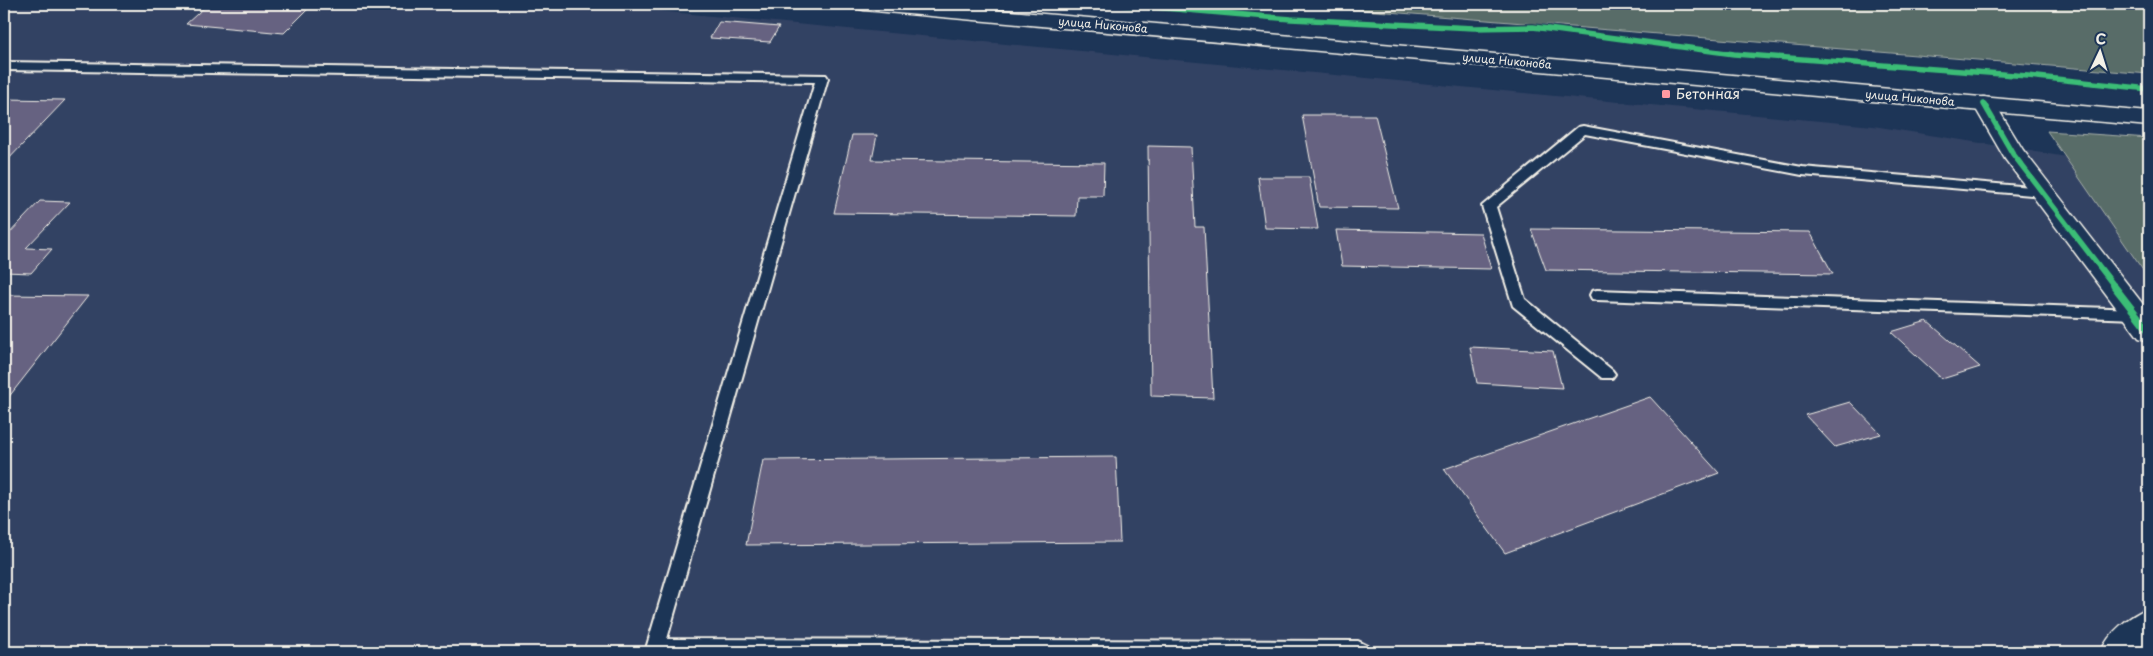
<svg xmlns="http://www.w3.org/2000/svg" width="2153" height="656" viewBox="0 0 2153 656" font-family="'Playpen Sans',sans-serif">
<style>
.built{fill:#334264}
.green{fill:#586c67;stroke:#a6aea8}
.building{fill:#666281;stroke:#f4f1e8}
.lines{fill:none;stroke-linecap:round;stroke-linejoin:round}
.lane-casing{stroke:#f4f1e8;stroke-width:4}
.street-casing{stroke:#f4f1e8;stroke-width:3}
.secondary-casing{stroke:#f4f1e8;stroke-width:3}
.lane{fill:#1d3557;fill-rule:evenodd}
.street{fill:#1d3557;fill-rule:evenodd}
.secondary{fill:#1d3557;fill-rule:evenodd}
.cycleway-far1-casing{stroke:#1d3557;stroke-width:8}
.cycleway-casing{stroke:#1d3557;stroke-width:10}
.cycleway-far1{stroke:#3abd76;stroke-width:5.5}
.cycleway{stroke:#3abd76;stroke-width:7}
.poi-dot{fill:#ff9aa2;stroke:#1d3557;stroke-width:2}
.labels{text-anchor:middle;stroke-width:5;stroke-linejoin:round;paint-order:stroke}
.far-street-label{font-size:11px;fill:#f4f1e8;stroke:#1d3557}
.poi-label{font-size:14px;fill:#f4f1e8;stroke:#1d3557;text-anchor:start}
</style>
<rect width="100%" height="100%" fill="#1d3557"/>
<filter id="ink" filterUnits="userSpaceOnUse"><feTurbulence type="fractalNoise" baseFrequency=".02" numOctaves="2"/><feDisplacementMap in="SourceGraphic" scale="10" xChannelSelector="R" yChannelSelector="G"/><feConvolveMatrix kernelMatrix="1 2 1 2 8 2 1 2 1" color-interpolation-filters="sRGB"/></filter>
<g filter="url(#ink)">
<polygon class="built" points="4,4 584,4 1873,126 2149,170 2149,652 4,652"/>
<g class="green">
<polygon points="1290,4 2149,4 2149,74"/>
<polygon points="2047,131 2149,138 2149,279"/>
</g>
<g class="building">
<polygon points="208,4 313,4 284,33 186,24"/>
<polygon points="719,22 779,27 770,42 710,38"/>
<polygon points="4,99 65,100 4,164"/>
<polygon points="1302,115 1375,115 1398,208 1319,207"/>
<polygon points="852,135 877,135 872,160 1104,163 1103,196 1077,196 1076,216 834,213"/>
<polygon points="1148,146 1191,147 1195,227 1204,227 1213,398 1151,396"/>
<polygon points="1258,177 1309,177 1318,229 1265,228"/>
<polygon points="40,201 70,202 26,248 52,249 31,273 4,272 4,239"/>
<polygon points="1531,229 1810,232 1833,274 1546,270"/>
<polygon points="1336,230 1481,233 1491,269 1342,266"/>
<polygon points="4,295 88,296 4,403"/>
<polygon points="1927,321 1980,367 1942,379 1891,332"/>
<polygon points="1470,347 1553,351 1562,388 1477,383"/>
<polygon points="1650,397 1719,473 1505,553 1444,469"/>
<polygon points="1850,402 1881,434 1835,447 1805,415"/>
<polygon points="1116,457 1120,542 746,545 763,460"/>
</g>
<g class="lines">
<g class="lane-casing">
<g id="lane">
<polygon points="4,62 826,75 828,78 667,639 1358,641 1368,646 1370,652 645,652 815,82 4,70"/>
<polygon points="1583,126 1802,167 2044,188 2051,192 2044,196 1802,175 1585,134 1496,207 1525,299 1612,370 1615,374 1612,378 1602,378 1513,306 1482,206 1578,127"/>
<polygon points="1597,290 2136,309 2141,310 2143,314 2141,318 2136,319 1597,300 1592,299 1590,295 1592,291"/>
</g>
</g>
<g class="street-casing">
<g id="street">
<polygon points="1984,97 1992,99 2023,150 2149,312 2149,341 2139,338 2005,159 1973,104 1976,99"/>
<path d="M 2149,608 L 2149,645 L 2142,652 L 2101,652 C 2108,633 2130,615 2149,608 Z"/>
</g>
</g>
<g class="secondary-casing">
<polygon id="secondary" points="854,4 931,4 2149,112 2149,126 864,10 857,8"/>
</g>
<use href="#lane" class="lane"/>
<use href="#street" class="street"/>
<use href="#secondary" class="secondary"/>
<g class="cycleway-far1-casing">
<g id="cycleway-far1">
<polyline points="1119,4 1291,19 1474,28 1533,27 1734,54 2028,76 2149,89"/>
<polyline points="1984,104 2013,154 2115,287"/>
</g>
</g>
<g class="cycleway-casing">
<polyline id="cycleway" points="2114,286 2149,331"/>
</g>
<use href="#cycleway-far1" class="cycleway-far1"/>
<use href="#cycleway" class="cycleway"/>
</g>
</g>
<rect class="poi-dot" x="1661" y="89" width="10" height="10" rx="2.5"/>
<g class="labels">
<g class="far-street-label">
<text transform="translate(1103 25) rotate(5)" y="4">улица Никонова</text>
<text transform="translate(1507 61) rotate(5)" y="4">улица Никонова</text>
<text transform="translate(1910 98) rotate(5)" y="4">улица Никонова</text>
</g>
<g class="poi-label">
<text x="1676" y="99">Бетонная</text>
</g>
</g>
<rect width="2153" height="656" fill="none" stroke="#1d3557" stroke-width="20"/>
<rect x="10" y="10" width="2133" height="636" fill="none" stroke="#f4f1e8" stroke-width="2" filter="url(#ink)"/>
<g transform="translate(2100 52) rotate(4)" stroke="#1d3557" stroke-width="4" paint-order="stroke">
<path d="M0-4L9 19L0 12L-9 19Z" fill="#f4f1e8"/>
<text y="-8" font-size="14" font-weight="bold" text-anchor="middle" fill="#f4f1e8">С</text>
</g>
</svg>
